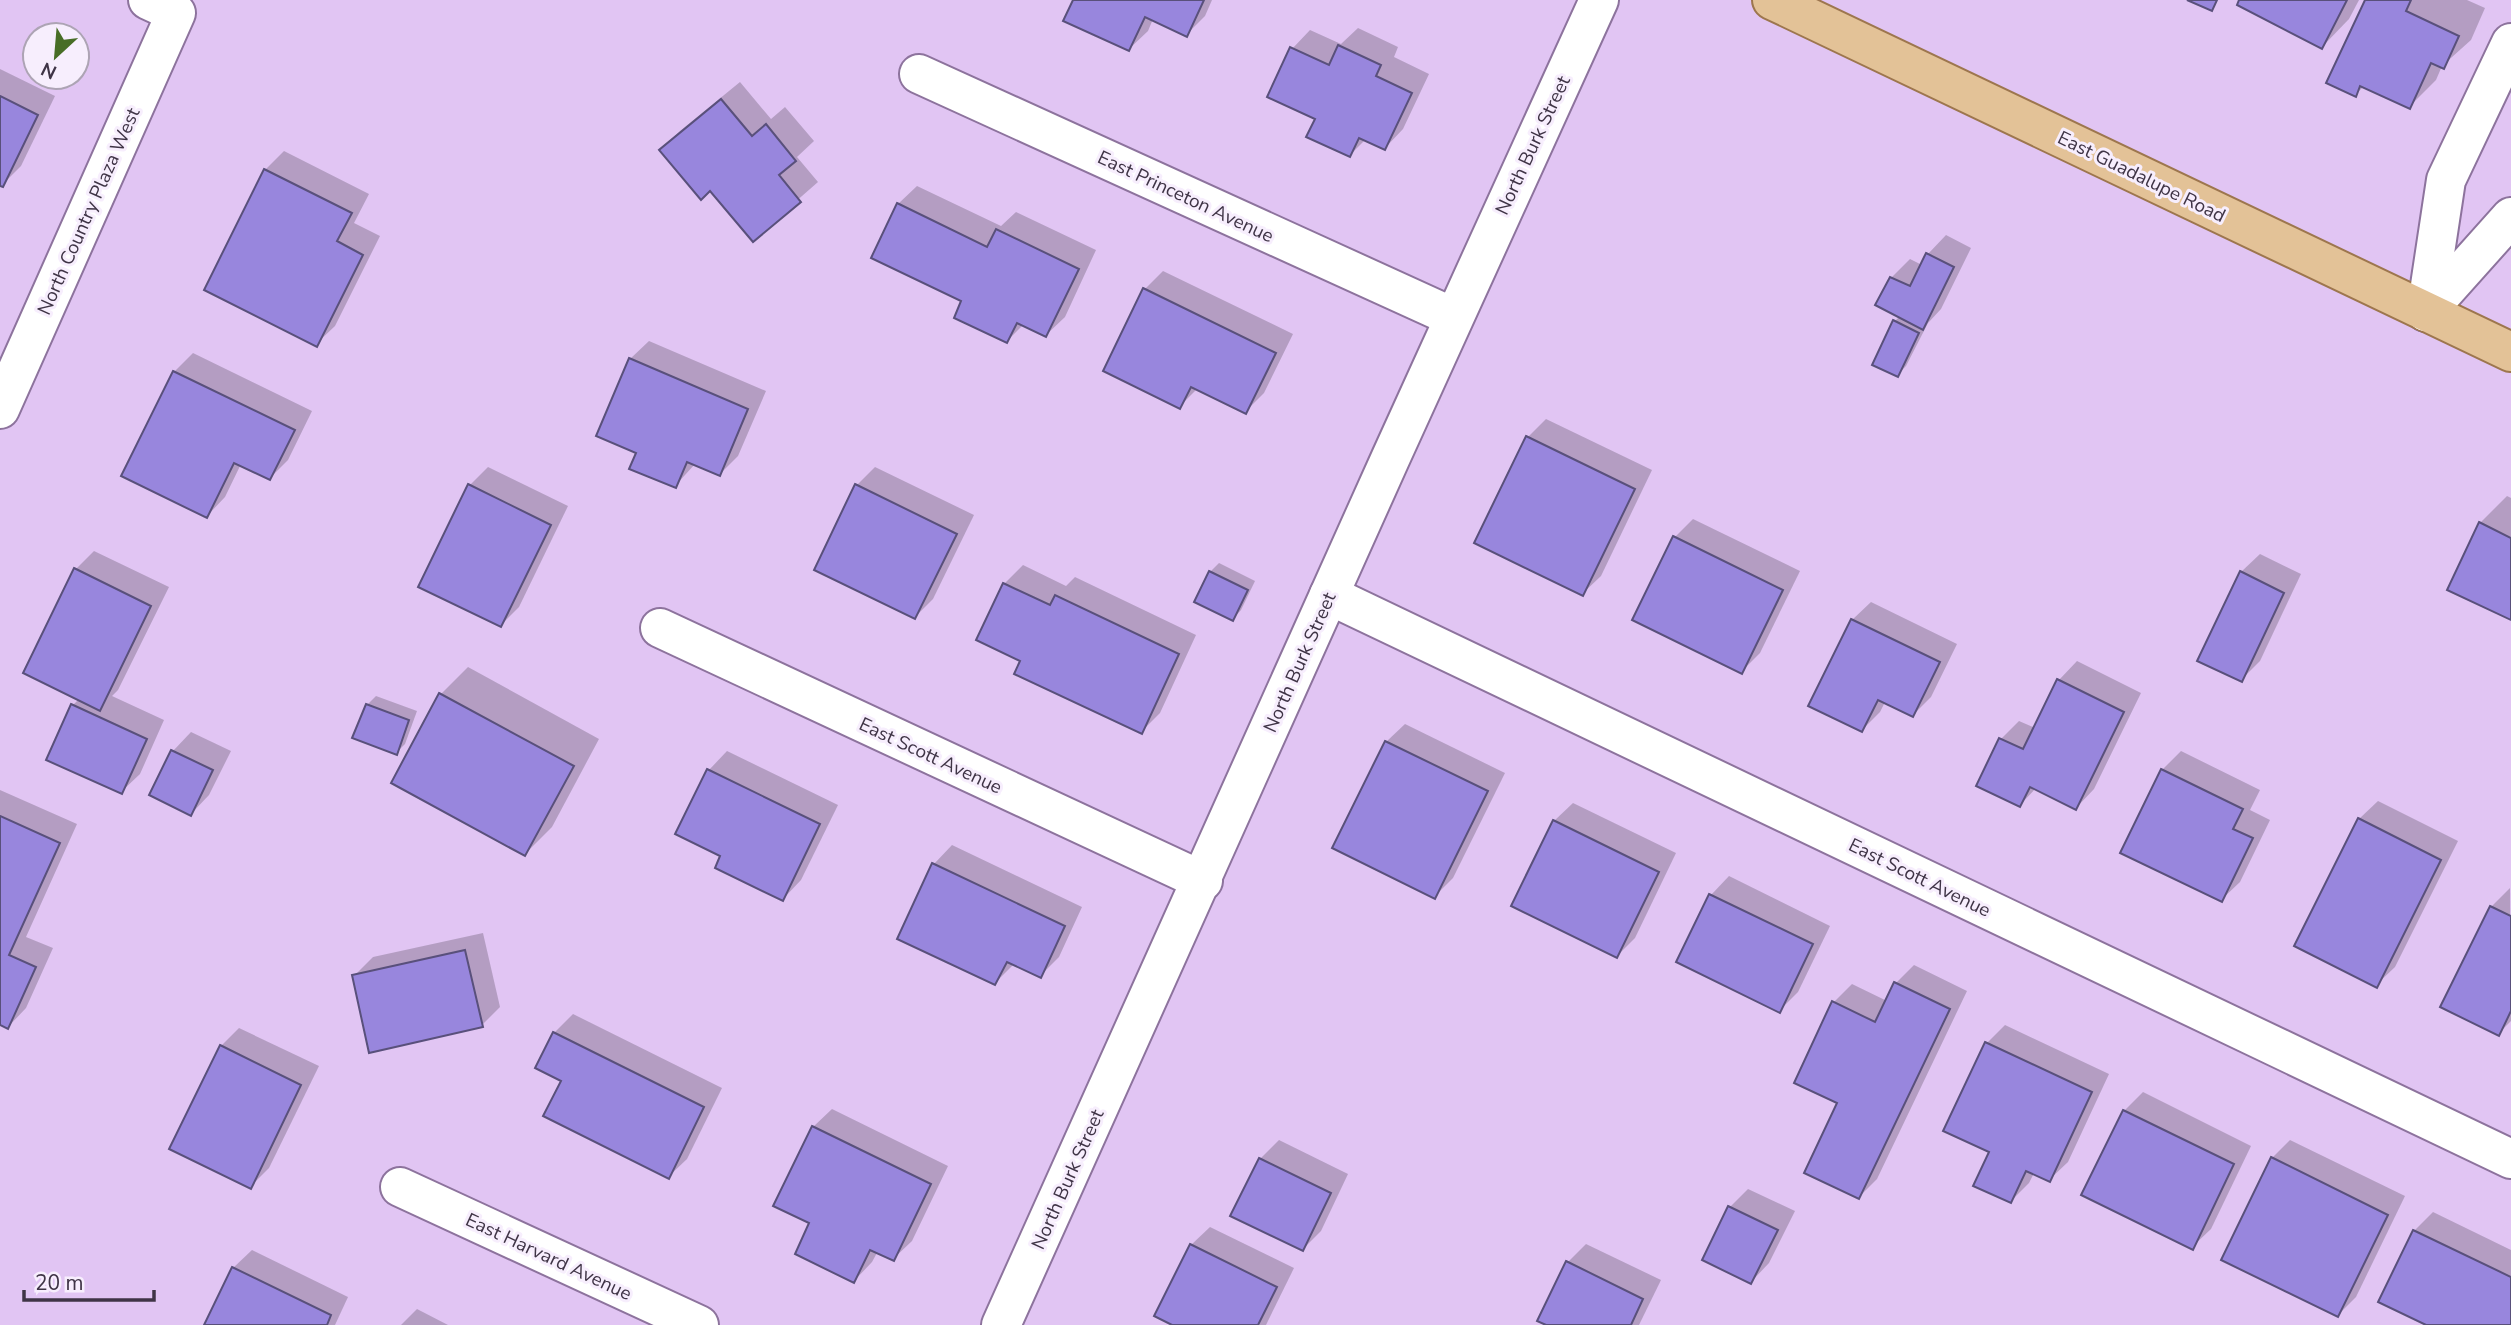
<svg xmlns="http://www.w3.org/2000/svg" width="2511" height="1325" viewBox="0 0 2511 1325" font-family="'Nunito Sans',sans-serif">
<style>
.shadow{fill:#0003}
.building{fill:#9886dd;stroke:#59507b;stroke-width:2}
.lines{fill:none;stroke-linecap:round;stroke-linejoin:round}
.minor-casing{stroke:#8d739d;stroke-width:42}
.major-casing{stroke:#9d764e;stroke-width:42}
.minor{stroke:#fff;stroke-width:38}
.major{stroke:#e3c297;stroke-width:38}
.labels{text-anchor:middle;stroke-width:6;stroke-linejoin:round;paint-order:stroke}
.street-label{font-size:19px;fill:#3f3446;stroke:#f7eefd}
</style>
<rect width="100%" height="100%" fill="#e1c5f3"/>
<g class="shadow">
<polygon points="1075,0 1212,0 1205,16 1186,35 1153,19 1148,31 1129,49"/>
<polygon points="2241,0 2359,0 2349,19 2322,47"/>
<polygon points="2366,0 2467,0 2485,8 2471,40 2442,66 2436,80 2409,107 2364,86 2355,95"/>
<polygon points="1358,28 1398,47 1394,57 1429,74 1403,129 1385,148 1366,139 1350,155 1317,119 1292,49 1310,30 1341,44"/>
<polygon points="0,69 55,96 21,166 2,185 0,184"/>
<polygon points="740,82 771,119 785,107 814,141 797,157 818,182 753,239 710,189 661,150 680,131"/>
<polygon points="284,151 369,194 354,223 380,236 335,326 316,344 265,170"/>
<polygon points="917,186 1001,226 1016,212 1096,250 1065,317 1046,335 1024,324 1007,341 964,300 898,204"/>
<polygon points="1946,235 1971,248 1941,309 1928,323 1906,366 1897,375 1895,321 1900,316 1891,278 1910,259 1922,265 1928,254"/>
<polygon points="1163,271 1293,334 1264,393 1246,411 1198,388 1180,406 1145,289"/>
<polygon points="649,341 766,391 738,456 720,474 695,464 675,486 639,452 630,359"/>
<polygon points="193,353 312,411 288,460 270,478 241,464 225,497 207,516 174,372"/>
<polygon points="1546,419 1652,470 1601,576 1582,594 1528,437"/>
<polygon points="488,467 568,506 519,607 501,625 470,485"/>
<polygon points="875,467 974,515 933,599 915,617 857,485"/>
<polygon points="2507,496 2511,498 2511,618 2480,523"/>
<polygon points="1693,519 1800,571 1760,653 1741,672 1675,537"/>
<polygon points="94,551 169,587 118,690 112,696 164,720 140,774 121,792 73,705 79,699 76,569"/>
<polygon points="2260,554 2301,574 2260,661 2241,680 2241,572"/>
<polygon points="1219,563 1255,581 1241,610 1233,619 1210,572"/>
<polygon points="1023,565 1066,586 1075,577 1196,635 1160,713 1141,732 1022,660 1004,584"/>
<polygon points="1871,602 1957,644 1931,697 1913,715 1885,702 1880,712 1862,730 1852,620"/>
<polygon points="2077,661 2141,693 2094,789 2076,808 2036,788 2020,805 2001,739 2019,721 2035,728 2059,680"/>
<polygon points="468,667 599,739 552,827 525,854 441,694"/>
<polygon points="376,696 417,711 405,744 396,753 367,705"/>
<polygon points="1405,724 1505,773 1453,878 1435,896 1386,742"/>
<polygon points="191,732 231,751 209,795 191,814 151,795 173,751"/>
<polygon points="727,751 838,805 801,880 783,899 723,855 709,770"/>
<polygon points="2181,751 2260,790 2250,810 2270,820 2240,882 2221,900 2162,770"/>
<polygon points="0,790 77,824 26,937 53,948 26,1008 8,1027 0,1024"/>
<polygon points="2378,801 2458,841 2395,967 2376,985 2359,819"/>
<polygon points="1573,803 1676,853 1635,938 1617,956 1554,821"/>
<polygon points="952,845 1082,907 1059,957 1040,976 1014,964 995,983 899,938 934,864"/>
<polygon points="1729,876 1830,926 1798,992 1779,1011 1678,962 1711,895"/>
<polygon points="2510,888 2511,1021 2498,1034 2491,907"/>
<polygon points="483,933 500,1007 482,1025 354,976 373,957"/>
<polygon points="1914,965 1967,991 1877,1179 1859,1197 1834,1002 1852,984 1887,1001 1896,983"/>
<polygon points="573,1014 722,1088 687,1159 668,1177 563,1080 554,1033"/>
<polygon points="2005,1025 2109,1074 2068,1162 2049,1180 2034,1173 2029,1183 2011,1201 1991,1151 1987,1043"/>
<polygon points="239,1028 319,1066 269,1168 250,1187 221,1046"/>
<polygon points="2143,1092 2251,1146 2211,1229 2192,1247 2124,1111"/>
<polygon points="832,1109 948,1166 912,1241 893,1259 878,1251 872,1262 854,1281 812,1222 813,1127"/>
<polygon points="1279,1140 1348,1174 1321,1231 1303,1249 1260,1159"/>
<polygon points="2290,1140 2405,1196 2356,1297 2338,1315 2272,1158"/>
<polygon points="1748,1189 1795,1211 1769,1263 1751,1282 1730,1207"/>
<polygon points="2433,1212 2511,1250 2511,1325 2430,1325 2414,1231"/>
<polygon points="1210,1227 1294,1268 1266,1325 1176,1325 1191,1245"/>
<polygon points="1586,1244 1661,1280 1639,1325 1550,1325 1568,1262"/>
<polygon points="252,1250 348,1297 335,1325 206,1325 233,1268"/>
<polygon points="417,1309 448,1325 401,1325"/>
</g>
<g class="building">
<polygon points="1073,0 1204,0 1187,37 1145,17 1129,51 1063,21"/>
<polygon points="2187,0 2217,0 2212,11"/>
<polygon points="2239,0 2347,0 2322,49 2237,5"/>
<polygon points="2365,0 2411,0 2406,11 2459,36 2444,69 2431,63 2410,109 2360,86 2356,97 2326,83"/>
<polygon points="1338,45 1381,65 1376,76 1412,93 1385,150 1359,138 1350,157 1306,137 1315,119 1267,97 1290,47 1329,65"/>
<polygon points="0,96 38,115 3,187 0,186"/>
<polygon points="721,99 752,136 766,124 796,161 779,175 801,202 753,242 710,191 701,200 659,150"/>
<polygon points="264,169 352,213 337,241 363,255 317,347 204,290"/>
<polygon points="897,203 987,247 996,229 1079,269 1046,337 1017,323 1007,343 954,318 961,301 871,258"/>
<polygon points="1926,253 1954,267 1923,330 1875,305 1890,277 1910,286"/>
<polygon points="1143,288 1276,353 1246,414 1191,387 1180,409 1103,371"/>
<polygon points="1893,320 1919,333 1898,377 1872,365"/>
<polygon points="629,358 748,409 720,476 687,462 676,488 629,469 636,453 596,436"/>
<polygon points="173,371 295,430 270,480 234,463 207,518 121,476"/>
<polygon points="1526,436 1635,489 1583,596 1474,543"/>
<polygon points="468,484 551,525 501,627 418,587"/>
<polygon points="855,484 957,534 915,619 814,570"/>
<polygon points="2479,522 2511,538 2511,620 2447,590"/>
<polygon points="1673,536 1783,590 1742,674 1632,620"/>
<polygon points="74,568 151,606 100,711 23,673"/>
<polygon points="1209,571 1248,590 1233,621 1194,602"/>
<polygon points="2240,571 2284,593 2242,682 2197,661"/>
<polygon points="1003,583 1050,605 1055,595 1179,654 1142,734 1014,674 1020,661 976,640"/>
<polygon points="1851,619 1940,662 1913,717 1878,700 1862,732 1808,706"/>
<polygon points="2057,679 2124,712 2076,810 2030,787 2020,807 1976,786 1999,738 2023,749"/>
<polygon points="439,693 574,766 525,856 391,783"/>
<polygon points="71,704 147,739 122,794 46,760"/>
<polygon points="366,704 409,720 397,755 352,738"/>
<polygon points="1385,741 1488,791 1435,899 1332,848"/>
<polygon points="171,750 213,770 191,816 149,795"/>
<polygon points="707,769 820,824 783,901 715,868 720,856 675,834"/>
<polygon points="2161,769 2243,809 2233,829 2253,838 2222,902 2120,853"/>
<polygon points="0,816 60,843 9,955 36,967 8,1029 0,1025"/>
<polygon points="2358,818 2441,860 2377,988 2294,946"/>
<polygon points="1553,820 1659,872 1617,958 1511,906"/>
<polygon points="932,863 1065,926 1041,978 1007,962 995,985 897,939"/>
<polygon points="1709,894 1813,944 1780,1013 1676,962"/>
<polygon points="2490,906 2511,916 2511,1011 2499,1036 2440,1007"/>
<polygon points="465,950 483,1027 369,1053 352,975"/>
<polygon points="1894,982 1950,1009 1859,1199 1804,1173 1837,1103 1794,1083 1832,1001 1875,1022"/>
<polygon points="553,1032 704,1107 669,1179 543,1116 561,1081 535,1068"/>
<polygon points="1985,1042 2092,1092 2050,1182 2026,1171 2011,1203 1973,1186 1989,1152 1943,1131"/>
<polygon points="220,1045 301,1085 251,1189 169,1149"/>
<polygon points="2123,1110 2234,1164 2193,1250 2081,1195"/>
<polygon points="812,1126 931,1184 894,1261 870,1250 854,1283 795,1254 809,1223 773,1206"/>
<polygon points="2271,1157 2388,1215 2338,1317 2221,1260"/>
<polygon points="1259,1158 1331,1193 1303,1251 1230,1216"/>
<polygon points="1728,1206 1778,1230 1751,1284 1702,1260"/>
<polygon points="2413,1230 2511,1277 2511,1325 2426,1325 2378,1302"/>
<polygon points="1190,1244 1277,1287 1258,1325 1172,1325 1154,1316"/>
<polygon points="1566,1261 1643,1299 1631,1325 1546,1325 1537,1321"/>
<polygon points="232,1267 331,1315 327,1325 204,1325"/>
</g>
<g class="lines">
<g class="minor-casing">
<g id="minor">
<polyline points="919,74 1453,317"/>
<polyline points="2426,312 2446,180 2511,43"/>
<polyline points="2426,312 2511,217"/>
<polyline points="0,409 176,13 148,0"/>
<polyline points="1329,595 2511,1159"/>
<polyline points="660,628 1203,881"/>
<polyline points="400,1187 699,1325"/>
<path d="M 1001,1325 C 1201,884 1396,440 1599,0"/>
</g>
</g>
<g class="major-casing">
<polyline id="major" points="1772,0 2511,352"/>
</g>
<use href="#minor" class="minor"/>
<use href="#major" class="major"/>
</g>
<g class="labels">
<g class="street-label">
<text transform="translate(1532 145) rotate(-65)" y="7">North Burk Street</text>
<text transform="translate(2142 176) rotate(26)" y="7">East Guadalupe Road</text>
<text transform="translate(1186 196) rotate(25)" y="7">East Princeton Avenue</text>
<text transform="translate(88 211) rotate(-66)" y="7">North Country Plaza West</text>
<text transform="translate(1299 662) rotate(-66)" y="7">North Burk Street</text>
<text transform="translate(931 755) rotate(25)" y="7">East Scott Avenue</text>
<text transform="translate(1920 877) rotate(26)" y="7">East Scott Avenue</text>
<text transform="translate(1067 1179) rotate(-66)" y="7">North Burk Street</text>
<text transform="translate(549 1256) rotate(25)" y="7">East Harvard Avenue</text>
</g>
</g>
<g transform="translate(56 56) rotate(206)"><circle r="33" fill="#f7eefd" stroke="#ada4b4" stroke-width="2"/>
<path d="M0-5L12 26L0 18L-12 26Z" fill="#486d26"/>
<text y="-10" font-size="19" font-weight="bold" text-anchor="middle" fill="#3f3446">N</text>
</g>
<path d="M24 1290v10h130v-10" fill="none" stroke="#3f3446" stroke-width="3.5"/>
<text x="35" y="1290" font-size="21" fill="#3f3446" stroke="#f7eefd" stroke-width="5" paint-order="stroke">20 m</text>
</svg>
